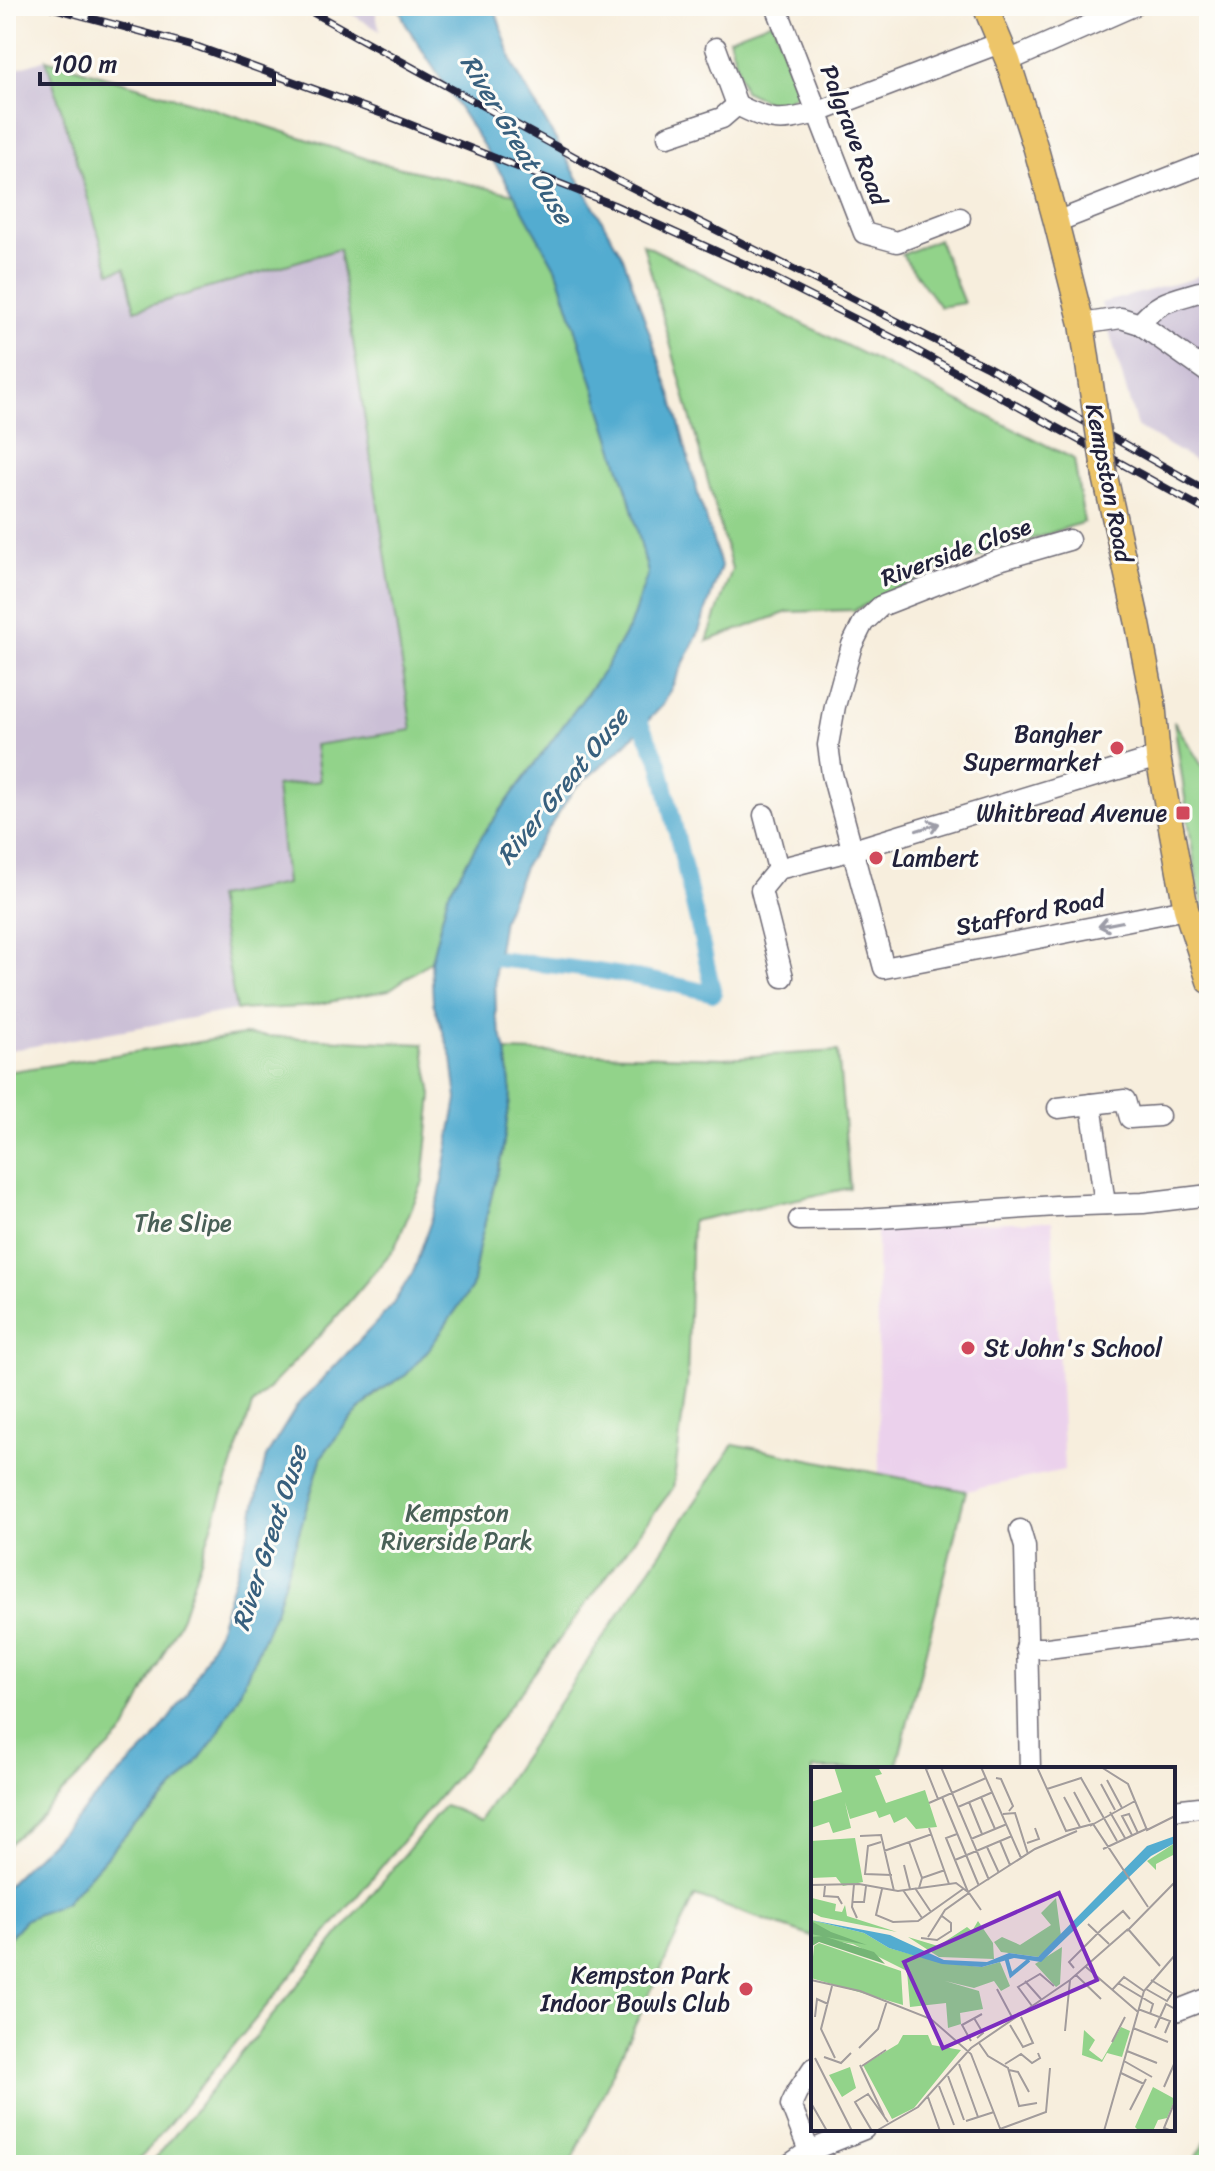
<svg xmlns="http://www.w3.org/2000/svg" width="1215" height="2171" viewBox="0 0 1215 2171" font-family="Sriracha,sans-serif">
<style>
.built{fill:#ebd1ec}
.industrial{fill:#cbbfd6}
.green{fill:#92d38a;stroke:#5a7a62;stroke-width:2}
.water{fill:#53acd0;stroke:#3a6786;stroke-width:2}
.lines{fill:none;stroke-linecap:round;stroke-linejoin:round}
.canal{stroke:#53acd0;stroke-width:16}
.minor-casing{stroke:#6d6974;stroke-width:23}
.major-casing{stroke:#6d6974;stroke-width:27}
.minor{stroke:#fff;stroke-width:20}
.major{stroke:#edc569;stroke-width:24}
.rail-casing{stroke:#22223b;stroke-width:8}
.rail{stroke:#fdfcf7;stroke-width:5;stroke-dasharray:15;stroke-linecap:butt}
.major-bridge-casing{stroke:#6d6974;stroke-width:27;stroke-linecap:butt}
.major-bridge{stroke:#edc569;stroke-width:24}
.oneway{stroke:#9c9ca7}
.poi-dot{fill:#d1495b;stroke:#fdfcf7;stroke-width:3}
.labels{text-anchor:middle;stroke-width:6;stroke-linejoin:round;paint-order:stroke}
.street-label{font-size:24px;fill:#22223b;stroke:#fdfcf7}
.poi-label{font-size:24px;fill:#22223b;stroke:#fdfcf7;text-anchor:end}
.park-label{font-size:24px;fill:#496057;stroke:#fdfcf7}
.water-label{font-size:26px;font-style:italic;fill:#38607e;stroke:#fdfcf7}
.inset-river{fill:none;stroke:#53acd0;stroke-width:4}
.inset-road{fill:none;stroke:#a29c9c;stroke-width:2}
.view{fill:#7b2cbf;fill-opacity:0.15;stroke:#7b2cbf;stroke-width:4}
.inset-edge{fill:none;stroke:#22223b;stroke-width:4}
</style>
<rect width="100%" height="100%" fill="#fdfcf7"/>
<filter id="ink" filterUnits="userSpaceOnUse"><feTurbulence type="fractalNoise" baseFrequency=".0125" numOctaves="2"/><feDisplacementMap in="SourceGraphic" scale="16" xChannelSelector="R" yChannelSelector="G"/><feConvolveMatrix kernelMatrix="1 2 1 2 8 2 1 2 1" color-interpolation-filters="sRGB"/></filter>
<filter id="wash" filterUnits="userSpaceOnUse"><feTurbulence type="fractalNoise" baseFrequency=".006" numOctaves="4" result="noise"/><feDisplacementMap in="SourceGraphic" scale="32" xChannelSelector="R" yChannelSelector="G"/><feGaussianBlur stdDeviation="1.8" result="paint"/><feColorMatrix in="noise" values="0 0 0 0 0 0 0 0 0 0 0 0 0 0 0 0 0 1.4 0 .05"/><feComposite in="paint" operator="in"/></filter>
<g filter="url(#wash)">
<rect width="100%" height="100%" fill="#f7eedd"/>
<polygon class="built" points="1052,1221 1064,1470 966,1491 879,1473 877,1226"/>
<g class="industrial">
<polygon points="338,6 374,6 380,31"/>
<polygon points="46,59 110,271 125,268 135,309 339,248 412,730 315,745 320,781 286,885 216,897 236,1010 6,1051 6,72"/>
<polygon points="1209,271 1209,469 1137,427 1101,303 1189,280"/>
</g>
<g class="green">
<polygon points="773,21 797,94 777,106 744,91 729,38"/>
<polygon points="46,59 214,109 380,163 514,194 558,273 629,497 648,573 630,625 605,669 483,834 448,894 431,961 389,990 304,1007 236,1010 216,897 286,884 276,786 320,781 315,745 412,730 339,249 135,310 125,268 110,272"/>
<polygon points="938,239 964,303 940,307 902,255"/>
<polygon points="643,244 1074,459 1084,522 938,570 855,610 788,612 707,641 732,569"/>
<polygon points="1174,721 1209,777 1209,929 1197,882"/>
<polygon points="243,1035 423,1044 432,1095 423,1182 394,1249 332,1322 252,1406 182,1616 124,1733 6,1847 6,1072"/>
<polygon points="506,1051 723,1058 838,1051 850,1188 692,1221 687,1382 673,1488 463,1768 135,2165 6,2165 6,1941 26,1919 65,1903 128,1832 159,1805 190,1770 237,1698 275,1612 322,1456 347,1423 378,1392 406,1375 429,1349 472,1287 479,1246 502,1154 511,1093"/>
<polygon points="734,1444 966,1491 896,1769 813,1769 813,1937 695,1896 570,2165 150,2165 445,1805 480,1820"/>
<polygon points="1209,2135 1209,2165 1191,2165"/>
</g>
<polygon class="water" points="399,6 494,6 514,67 623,257 673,400 699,498 721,566 698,634 663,705 622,748 574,789 525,865 503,919 495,969 496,1017 506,1051 511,1093 502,1154 479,1246 472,1287 429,1349 406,1375 377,1392 347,1423 322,1456 275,1612 237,1698 216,1737 191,1770 159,1805 128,1832 65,1903 26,1919 6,1941 6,1886 150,1744 187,1694 217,1634 249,1531 266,1457 297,1406 391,1307 414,1270 439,1197 457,1099 452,1058 433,1002 431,961 448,894 483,834 605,669 630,625 648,573 629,497 558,273 514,194 405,23"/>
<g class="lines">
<path class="canal" d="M 478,957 C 557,966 636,973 714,994 L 660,763 L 634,709"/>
</g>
</g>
<g filter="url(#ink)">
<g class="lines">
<g class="minor-casing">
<g id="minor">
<polyline points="776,6 864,233 897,242 960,218"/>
<polyline points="716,48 737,105"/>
<polyline points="1008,61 1133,6"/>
<path d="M 668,136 L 722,118 L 737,105 C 771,122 779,123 816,113 L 992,46"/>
<polyline points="1056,222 1209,162"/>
<polyline points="1082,324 1121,318 1140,324 1209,373"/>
<path d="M 1140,324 C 1158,301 1172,300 1199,292"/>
<polyline points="1069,540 996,561 881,606 863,623 852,645 835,706 828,745 832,774 884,968 1186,909"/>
<polyline points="764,815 778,869"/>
<polyline points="783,977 761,890 778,869 853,850 1158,757"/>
<polyline points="1091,1104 1105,1204"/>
<polyline points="1058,1108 1125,1100 1130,1118 1159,1116"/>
<polyline points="799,1220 865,1219 1056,1206 1143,1203 1209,1195"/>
<polyline points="1020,1530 1025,1547 1030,1769"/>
<polyline points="1026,1648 1048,1648 1209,1627"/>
<polyline points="1173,1810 1209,1806"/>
<polyline points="1173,2012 1209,1998"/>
<polyline points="809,2151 791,2105 797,2092 813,2068"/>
<polyline points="789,2165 809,2151 864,2129"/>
</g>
</g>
<g class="major-casing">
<g id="major">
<polyline points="985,6 1008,61 1036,149 1056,222 1082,324 1094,405"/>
<polyline points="1105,476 1138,624 1153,702 1158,757 1186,909 1209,981"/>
</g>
</g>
<use href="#minor" class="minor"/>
<use href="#major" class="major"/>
<g class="rail-casing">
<g id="rail">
<polyline points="46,6 198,47 391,117 614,205 760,271 903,343 1209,512"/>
<polyline points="301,6 617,180 988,367 1209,492"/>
</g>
</g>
<use href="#rail" class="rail"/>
<g class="major-bridge-casing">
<polyline id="major-bridge" points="1094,405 1105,476"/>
</g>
<use href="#major-bridge" class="major-bridge"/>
</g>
<defs><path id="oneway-shaft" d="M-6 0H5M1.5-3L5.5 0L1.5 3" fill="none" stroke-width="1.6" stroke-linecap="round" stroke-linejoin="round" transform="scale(2)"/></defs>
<g class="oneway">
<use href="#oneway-shaft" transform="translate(928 827) rotate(-17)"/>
<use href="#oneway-shaft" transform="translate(1110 924) rotate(169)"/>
</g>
</g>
<g class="poi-dot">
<circle cx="1117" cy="748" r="8"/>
<rect x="1175" y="805" width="16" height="16" rx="4"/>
<circle cx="876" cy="858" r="8"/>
<circle cx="968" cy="1348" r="8"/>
<circle cx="746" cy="1989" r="8"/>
</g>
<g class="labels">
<g class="street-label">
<text transform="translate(854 135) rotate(69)" y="8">Palgrave Road</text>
<text transform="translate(1109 483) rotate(79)" y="8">Kempston Road</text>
<text transform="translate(956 552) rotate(-20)" y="8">Riverside Close</text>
<text transform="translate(1030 913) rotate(-11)" y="8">Stafford Road</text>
</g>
<g class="poi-label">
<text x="1101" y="742">Bangher<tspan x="1101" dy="28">Supermarket</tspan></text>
<text x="1167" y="821">Whitbread Avenue</text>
<text x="892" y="866" text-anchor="start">Lambert</text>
<text x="984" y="1356" text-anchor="start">St John's School</text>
<text x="730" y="1983">Kempston Park<tspan x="730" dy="28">Indoor Bowls Club</tspan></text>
</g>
<g class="park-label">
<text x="183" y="1231">The Slipe</text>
<text x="457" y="1521">Kempston<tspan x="457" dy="28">Riverside Park</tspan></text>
</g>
<g class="water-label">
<text transform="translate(517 139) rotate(59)" y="9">River Great Ouse</text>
<text transform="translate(562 786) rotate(-51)" y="9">River Great Ouse</text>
<text transform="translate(269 1538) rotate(-72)" y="9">River Great Ouse</text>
</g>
</g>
<g transform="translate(811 1767)">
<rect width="364" height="364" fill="#f7eedd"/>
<path d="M 23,0 L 67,0 L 71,7 L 64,9 L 75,36 L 114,23 L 126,60 L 105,62 L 95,50 L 83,56 L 79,47 L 68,51 L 65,44 L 39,52 L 34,35 L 40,61 L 22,66 L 18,55 L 0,61 L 0,35 L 31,25 ZM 44,71 L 52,115 L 32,119 L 25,110 L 0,111 L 0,74 ZM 364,76 L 364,87 L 345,97 L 345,103 L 336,94 ZM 1,131 L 25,137 L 24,144 L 31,145 L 34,138 L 36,149 L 86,165 L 10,150 L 0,145 ZM 245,131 L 250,169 L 246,174 L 227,190 L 190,185 L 183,175 L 191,170 L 209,178 L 240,158 L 230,146 ZM 0,153 L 53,166 L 78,181 L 131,196 L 171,200 L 189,195 L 199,219 L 190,224 L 183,214 L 163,221 L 134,214 L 168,224 L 172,242 L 149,246 L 150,257 L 137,261 L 135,236 L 99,240 L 96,204 L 42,177 L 0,170 ZM 167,154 L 182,176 L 183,192 L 128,190 L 97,170 L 127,179 L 156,160 L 161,164 ZM 8,176 L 90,204 L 92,238 L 0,211 L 3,179 ZM 251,180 L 249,217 L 245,220 L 224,197 ZM 310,260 L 319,264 L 311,290 L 296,286 L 291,295 L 271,288 L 273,263 L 284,273 L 278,283 L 291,293 ZM 92,268 L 117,268 L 121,278 L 150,283 L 103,341 L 81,352 L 52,298 L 87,277 ZM 39,300 L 45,321 L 31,330 L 18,308 ZM 342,320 L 364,332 L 356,351 L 347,353 L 342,364 L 328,364 L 324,360 Z" fill="#92d38a"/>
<path d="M 0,154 L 20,165 L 56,178 L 0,167 ZM 12,169 L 63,185 L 74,197 L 8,175 L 1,179 L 0,196 L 0,170 Z" fill="#75b576"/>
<path d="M 364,69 L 364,76 L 340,89 L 230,195 L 203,191 L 171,200 L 131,197 L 78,181 L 53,166 L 0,153 L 79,168 L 133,193 L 176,195 L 198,186 L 227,190 L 336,79 Z" fill="#53acd0"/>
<path class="inset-river" d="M 195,190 L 200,208 L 218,193"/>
<path class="inset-road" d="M 121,0 L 115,2 L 127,32M 130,0 L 178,113M 170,0 L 210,91M 226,0 L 255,64 L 282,57 L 337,140M 290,0 L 317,17 L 336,63 L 364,49M 185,11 L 190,12 L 202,39 L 198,44M 296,13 L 311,41M 290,17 L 304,43M 236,22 L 270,11 L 306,74M 263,25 L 279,55M 131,30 L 168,119M 170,30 L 184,62M 253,30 L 269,60M 158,35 L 171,67M 118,36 L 175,11M 147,40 L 182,25M 299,45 L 314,71M 192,47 L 204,46 L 217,87M 279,59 L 324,34M 118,61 L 138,117M 146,67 L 135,71 L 157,125M 321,68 L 311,49 L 318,47 L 327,66M 49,69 L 70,68 L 83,124M 160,72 L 196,57M 189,74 L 199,98M 70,75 L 57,79 L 54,107 L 81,108M 98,75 L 111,111 L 108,121M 216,76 L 228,72 L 224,61M 176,80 L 188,106M 292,82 L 335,62M 73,84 L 121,67M 144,93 L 201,69M 93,98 L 99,122M 111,111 L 134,103M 43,117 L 41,140 L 46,151M 0,118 L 48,117 L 87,124 L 145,116 L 157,125M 14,119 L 13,129 L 27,130 L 31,137M 104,121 L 120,145M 71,122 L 65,148 L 82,155 L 107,154 L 152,122M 92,123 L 111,151M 157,125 L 224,82 L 266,64M 42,135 L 53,135 L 55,119M 277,157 L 298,177M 317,162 L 349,199M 316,164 L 364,115M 117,170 L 134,143 L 158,126 L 170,143M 110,171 L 126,173 L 140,164 L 140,156 L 131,149M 275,200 L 327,245M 263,201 L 258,195 L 291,162 L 312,144 L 319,152M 265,208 L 290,232M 0,213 L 49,224 L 120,252 L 160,287 L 190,364M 214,214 L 230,232M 307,216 L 342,237 L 339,247M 21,219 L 10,262 L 24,291M 186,222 L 202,252M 335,222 L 356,234 L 361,226 L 340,213M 301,223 L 313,210 L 333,224M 221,239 L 207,220 L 229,207 L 243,219M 327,242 L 359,254 L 354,266M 4,250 L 6,232 L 17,237M 163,251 L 172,266 L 166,271M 199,258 L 212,280 L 222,276 L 210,250M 322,261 L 357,275M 344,261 L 355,237 L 364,242M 254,264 L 259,213M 160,274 L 151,258 L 171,247M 301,275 L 314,250M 168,276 L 177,289 L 197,301 L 208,339 L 226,336M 48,281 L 67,262 L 76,234M 316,284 L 346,296M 13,290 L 30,296 L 40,286M 4,291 L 41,364M 313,294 L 341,310M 148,297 L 167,350M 194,297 L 210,287 L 221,296 L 229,291 L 227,286M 49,298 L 73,349M 51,299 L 75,283M 198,303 L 207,305 L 218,325M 310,306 L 333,317M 137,309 L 153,353M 128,319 L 143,358M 353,320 L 364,295M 117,330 L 129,364M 0,336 L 16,364M 319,343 L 335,312M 155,354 L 183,345M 189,362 L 235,345 L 239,301M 61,364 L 44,335 L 57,327 L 77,355M 65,364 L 107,340 L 160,281 L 259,213 L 317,162M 293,364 L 333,224 L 364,188M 361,364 L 353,361 L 364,334"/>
<path class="view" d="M 248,126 L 286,213 L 132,281 L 93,195 Z"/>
<rect width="364" height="364" class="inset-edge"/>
</g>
<rect width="1215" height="2171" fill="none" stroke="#fdfcf7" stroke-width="32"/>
<path d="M40 72v12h234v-12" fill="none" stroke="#22223b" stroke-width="4"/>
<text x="52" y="72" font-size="24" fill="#22223b" stroke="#fdfcf7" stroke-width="6" paint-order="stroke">100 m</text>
</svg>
